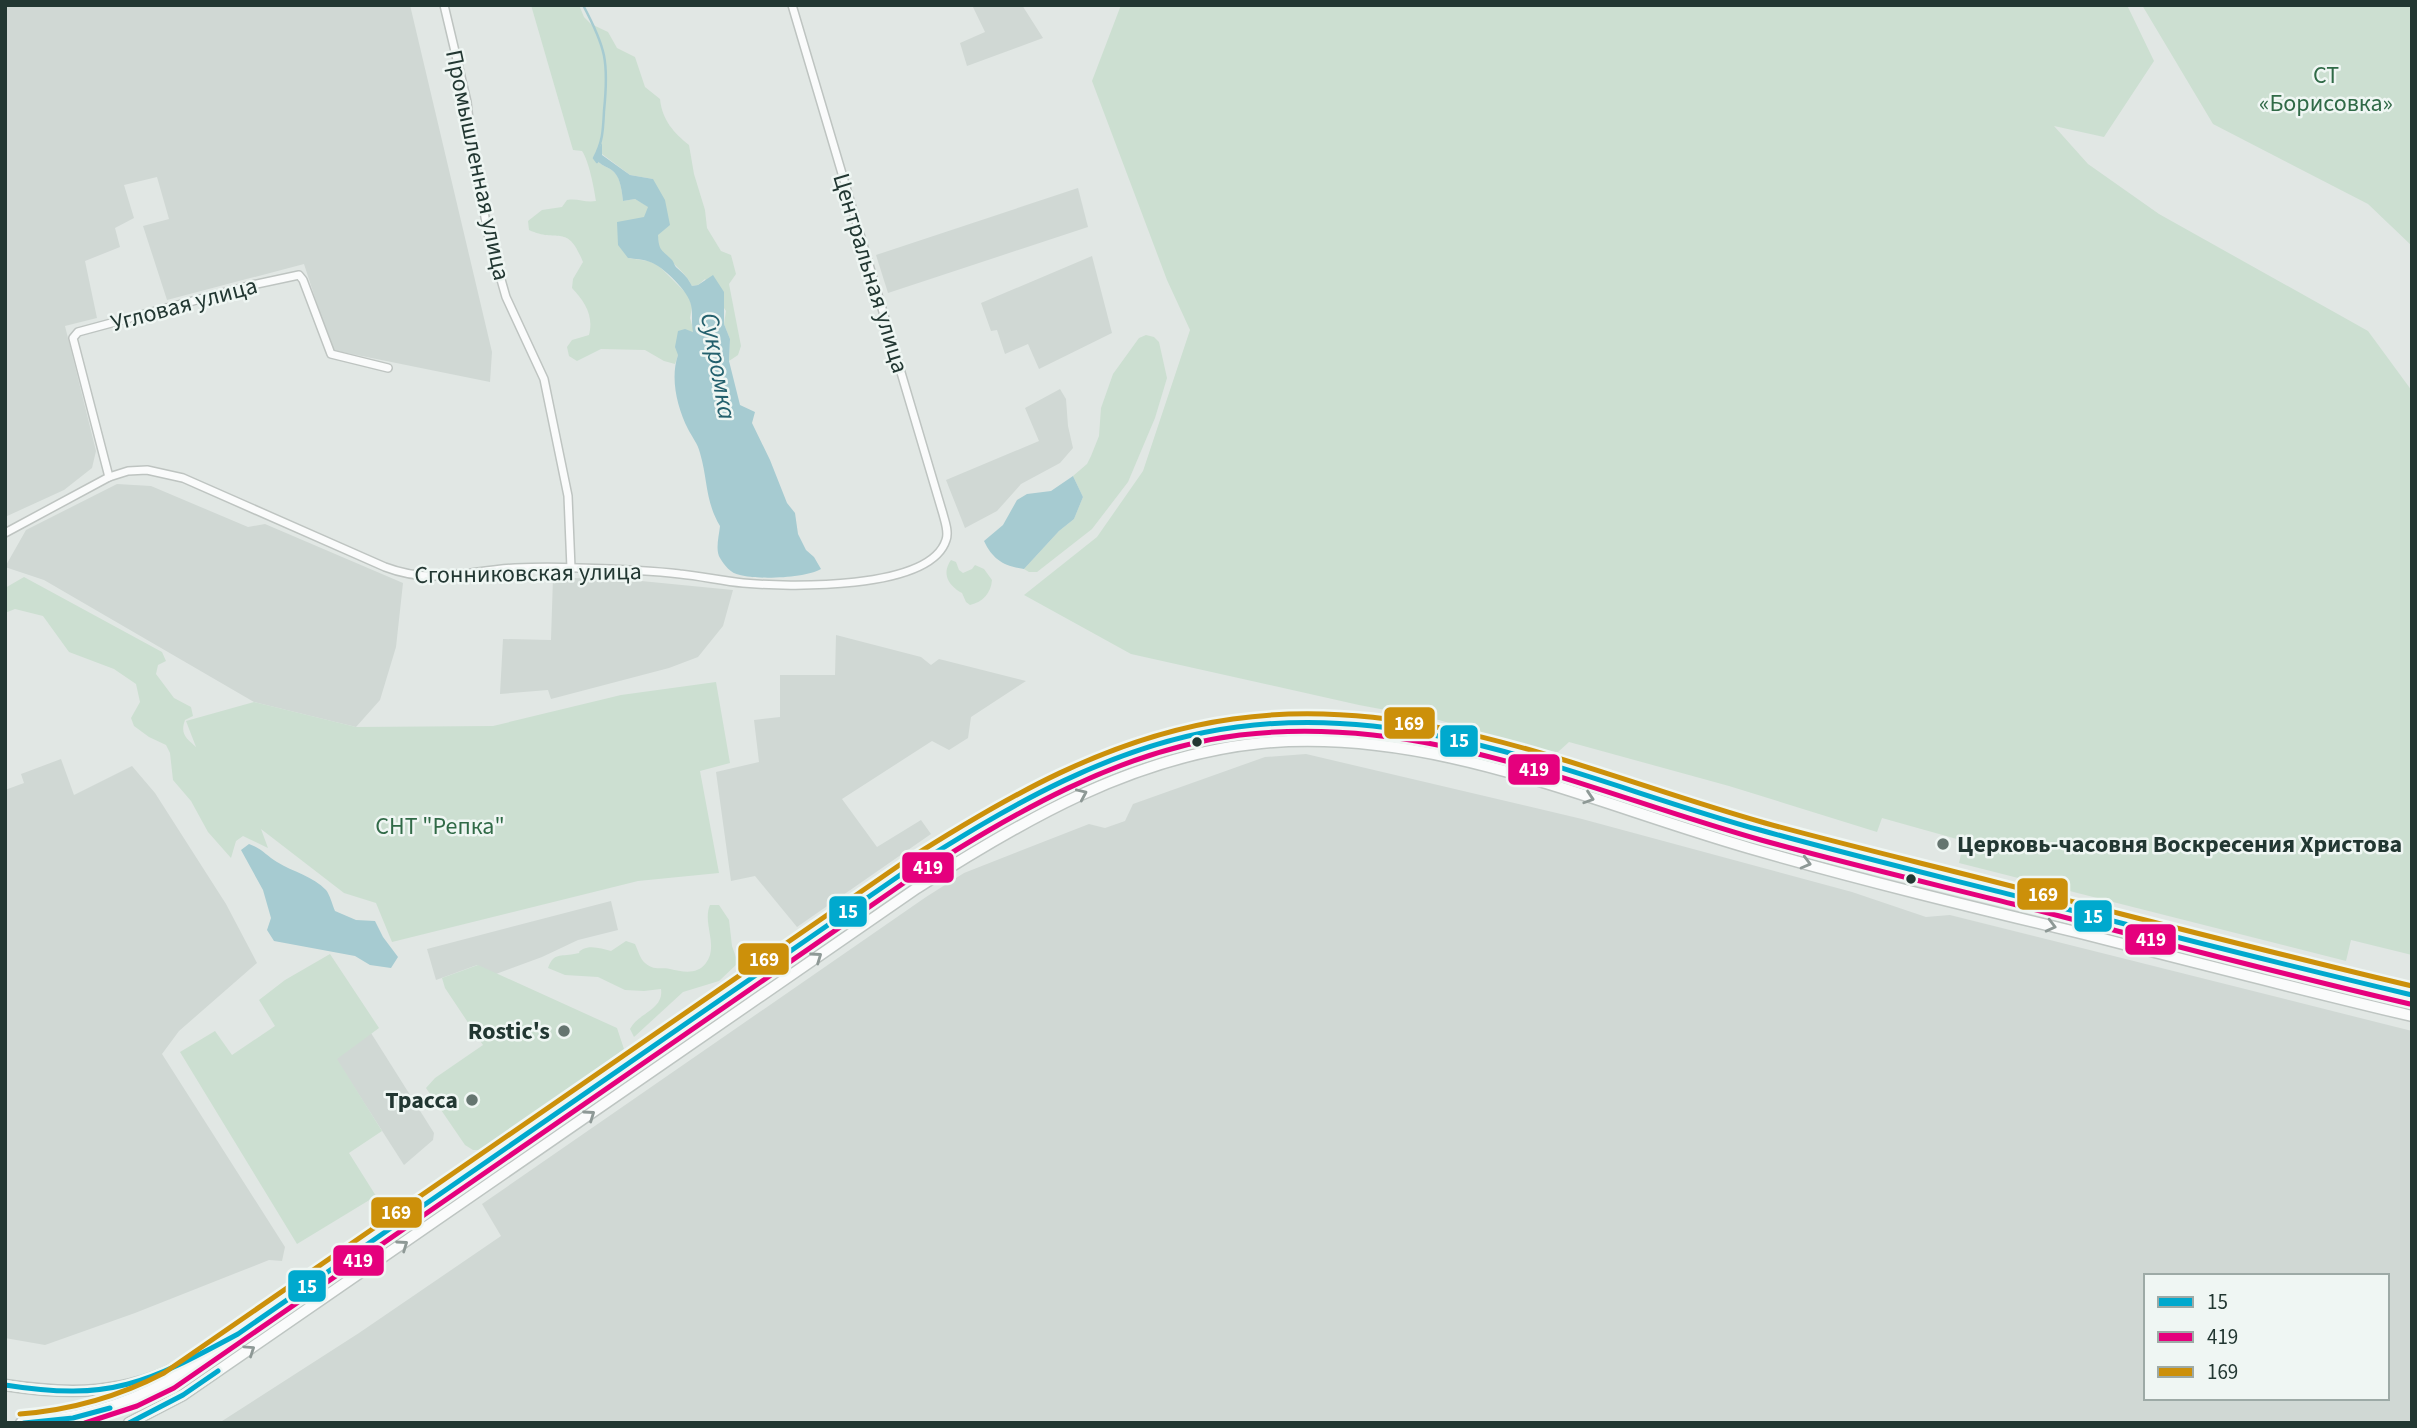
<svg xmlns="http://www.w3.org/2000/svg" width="2417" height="1428" viewBox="0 0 2417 1428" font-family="'Source Sans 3',sans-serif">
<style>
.built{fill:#d0d8d4;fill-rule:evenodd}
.green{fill:#ccdfd1}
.water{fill:#a6cbd1}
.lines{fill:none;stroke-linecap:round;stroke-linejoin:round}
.stream{stroke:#a6cbd1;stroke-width:2.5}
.street-casing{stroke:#bec4c1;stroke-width:10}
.secondary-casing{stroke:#bec5c2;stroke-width:13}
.street{stroke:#fafbfb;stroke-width:7}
.secondary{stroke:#fafbfb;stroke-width:10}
.bus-1-casing{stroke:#eff6f3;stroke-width:10}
.bus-2-casing{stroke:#eff6f3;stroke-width:10}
.bus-3-casing{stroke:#eff6f3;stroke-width:10}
.bus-1{stroke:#00a9ce;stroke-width:5}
.bus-2{stroke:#e5007d;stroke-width:5}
.bus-3{stroke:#cc900a;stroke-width:5}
.oneway{stroke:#8e9996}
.bus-dot{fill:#223732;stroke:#eff6f3;stroke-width:2.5}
.poi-dot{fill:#657570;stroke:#eff6f3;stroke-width:2.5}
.labels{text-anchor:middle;stroke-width:5;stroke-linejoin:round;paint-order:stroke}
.park-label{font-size:24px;fill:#306a47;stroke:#eff6f3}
.street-label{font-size:24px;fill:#223732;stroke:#eff6f3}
.poi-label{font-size:24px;font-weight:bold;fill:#223732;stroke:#eff6f3;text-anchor:end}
.water-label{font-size:26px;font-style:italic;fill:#23606d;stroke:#eff6f3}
.line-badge{stroke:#eff6f3;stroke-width:2.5}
.badge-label{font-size:19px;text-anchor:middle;font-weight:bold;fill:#fff}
</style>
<rect width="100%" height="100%" fill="#e1e7e4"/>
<g class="built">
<polygon points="5,5 410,5 492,352 490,382 332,350 304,264 167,300 143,226 169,219 157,177 124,185 134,218 115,228 120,247 85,261 97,318 65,326 96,451 92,468 64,490 5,517"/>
<polygon points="972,5 1022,5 1043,38 967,66 960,43 985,32"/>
<polygon points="1078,188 1088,227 888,293 876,255"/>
<polygon points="1092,256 1112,333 1039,369 1028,344 1005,354 997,330 991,331 981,303"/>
<polygon points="1060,389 1066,399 1068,426 1073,448 1060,463 1021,484 997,511 965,528 946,480 1039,441 1025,408"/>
<polygon points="117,484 151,486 248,527 265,524 403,583 396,647 380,700 356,727 254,702 44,580 5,567 26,530"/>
<polygon points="553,577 641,581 733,590 723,626 698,657 669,668 551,699 548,690 500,694 503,639 551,640"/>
<polygon points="836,635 921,657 931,665 939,659 1026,681 971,717 968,738 949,750 932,741 842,799 877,847 921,820 931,834 797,927 755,876 731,881 716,772 759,762 754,720 780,717 780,675 835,675"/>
<path d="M 1306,754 L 1582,819 L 1852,892 L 1926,917 L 1950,915 L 2412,1031 L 2412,1423 L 219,1423 L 359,1333 L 501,1236 L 482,1204 L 926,897 L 964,873 L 1089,824 L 1105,828 L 1125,821 L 1133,804 L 1265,757 ZM 2146,1276 L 2387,1276 L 2387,1398 L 2146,1398 Z"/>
<polygon points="61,759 74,795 132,766 155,793 226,904 257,963 179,1031 162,1054 285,1247 282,1261 269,1260 135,1313 45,1345 5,1338 5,790 24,783 21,774"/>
<polygon points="611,901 618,930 578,940 542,957 496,974 477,965 436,980 427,949"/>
<polygon points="371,1033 434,1133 433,1140 404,1165 336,1059"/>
</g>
<g class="green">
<path d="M 531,5 L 579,5 L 584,17 L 591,24 L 608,32 L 617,48 L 635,57 L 645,87 L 660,99 C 662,120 674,133 689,145 L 694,174 L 705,210 L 707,228 L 721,251 L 731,255 L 736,274 L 729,284 L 741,346 L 738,355 L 729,361 L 730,339 L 724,324 L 726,311 L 705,279 L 698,285 L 692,286 C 684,270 670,262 659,249 L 653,179 L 630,175 L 602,154 L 602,145 L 594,158 C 601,166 609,167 614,172 C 621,178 622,193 623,201 L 635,199 L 649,207 L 628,258 L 648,261 L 658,265 L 688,295 L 692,307 L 690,318 L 694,332 L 678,355 L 675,364 L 664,361 L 645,350 L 601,349 L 577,361 L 569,356 L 567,347 L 572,340 L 589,335 C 594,316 585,302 572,288 L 573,279 L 583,262 C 567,222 559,244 529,230 L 528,221 L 542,210 L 562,207 L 567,200 C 578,198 585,203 596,201 C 594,188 589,161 582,151 L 573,150 Z"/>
<polygon points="1121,5 2127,5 2154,61 2104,137 2054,126 2088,164 2159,214 2368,331 2412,391 2412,955 2351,940 2346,961 1959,863 1964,841 1882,818 1877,832 1729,786 1569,742 1558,752 1539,751 1439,720 1359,705 1131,654 1024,595 1097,537 1143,471 1190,330 1167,280 1092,81"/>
<polygon points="2142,5 2412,5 2412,246 2368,204 2213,124"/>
<polygon points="1146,335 1154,337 1159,342 1167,378 1155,418 1128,482 1092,529 1037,572 1029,572 1024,569 1059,531 1074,519 1083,497 1073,476 1087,464 1091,456 1099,436 1101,408 1113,374 1139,338"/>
<path d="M 951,560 L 956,562 L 959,570 L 963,573 L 972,569 L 975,565 L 984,569 L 992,580 C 991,593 983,602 970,605 L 966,602 L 962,593 C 949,586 941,574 951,560 Z"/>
<path d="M 24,577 L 162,652 L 166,661 L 158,665 L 156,674 L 174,698 L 191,707 L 193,716 L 185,720 C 180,734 186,738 196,747 L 186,721 L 254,702 L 356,727 L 493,726 L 621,695 L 716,682 L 730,763 L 700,771 L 719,873 L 638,881 L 392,942 L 376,903 L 344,893 L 261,829 L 268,848 L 243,836 L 236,841 L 231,858 L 208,832 L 191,801 L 173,780 L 170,753 L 166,745 L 149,737 L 134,726 L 131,718 L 140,702 L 136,684 L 114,669 L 69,652 L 43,616 L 15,609 L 5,613 L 5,588 Z"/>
<path d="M 710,905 L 719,905 L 729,920 L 732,946 L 738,963 L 719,981 L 683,992 L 634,1037 L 630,1029 C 638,1013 664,1010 661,989 L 644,991 L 625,990 L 598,977 L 565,975 L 548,968 C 554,952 560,957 574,954 C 585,952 574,954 583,949 C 592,945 602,949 611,951 L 626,941 L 635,944 C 638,950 640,959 645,963 C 654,971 661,967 670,969 C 683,972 697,975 706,963 C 719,946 702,923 710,905 Z"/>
<polygon points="330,954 379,1028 337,1059 382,1131 349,1153 376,1196 297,1244 180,1052 215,1031 232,1055 275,1026 259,1000 285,980"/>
<polygon points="478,965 617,1028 624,1049 485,1150 473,1150 465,1145 426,1088 435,1078 483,1045 445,988 442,978"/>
</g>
<g class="water">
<path d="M 602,143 L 602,155 L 630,175 L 653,179 L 665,200 L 670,225 L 658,235 C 659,251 661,249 671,259 C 674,261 674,266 677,268 C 684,274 688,278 692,286 L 698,285 L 713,275 L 724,292 L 724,324 L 730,339 L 729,361 L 740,405 L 755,412 L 752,423 L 770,460 L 787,503 L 795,513 L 798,534 L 806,550 L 814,557 L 821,569 C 806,578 758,580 740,575 C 730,573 725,566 720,558 C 715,550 719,536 720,526 C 705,501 708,480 700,453 C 698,444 692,437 688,429 C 677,407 670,378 678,355 L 675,347 L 678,331 L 685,329 L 693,332 C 691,322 693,313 691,305 C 689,292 663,266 650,262 C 643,259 635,259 628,258 L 618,245 L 617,222 L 644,217 L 648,207 L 635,199 L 623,201 C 622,193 621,179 614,172 C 609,167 601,166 594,158 Z"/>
<path d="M 1073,476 L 1083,497 L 1074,519 L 1059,531 L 1024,569 C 1004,566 993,560 984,541 L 1003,525 L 1017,500 L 1027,494 L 1051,491 Z"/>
<path d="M 249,844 C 261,848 267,856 277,862 C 293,872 313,876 326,890 C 330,895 332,904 335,911 L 356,920 L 375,921 L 383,937 L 398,957 L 391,968 L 370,965 L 355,956 L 274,941 L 267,930 L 271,918 L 263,890 L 241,850 Z"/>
</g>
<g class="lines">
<path class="stream" d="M 583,5 C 606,48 609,62 604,111 C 603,130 603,141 594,158 L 597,162"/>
<g class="street-casing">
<g id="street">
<polyline points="444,5 467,102 471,139 488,234 506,297 544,379 568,496 571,568"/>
<polyline points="109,477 73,338 78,332 252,285 299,275 303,280 331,354 388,368"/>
<path d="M 5,533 L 109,477 L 128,471 L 147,470 L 183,478 L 385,567 C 432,585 467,571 515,568 C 536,567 558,567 579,568 C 613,569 646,570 680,574 C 701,576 722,581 743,583 C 786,587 930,591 946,540 C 949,532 945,522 943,514 L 792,5"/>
</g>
</g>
<g class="secondary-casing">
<g id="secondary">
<path d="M 5,1385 C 69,1395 125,1395 183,1364"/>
<path d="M 21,1423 C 75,1420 122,1407 169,1381 L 906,871 C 1006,807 1115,741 1236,727 C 1296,720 1359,720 1418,731 C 1532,751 1641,797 1752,828 C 1841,853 1931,874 2020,897 C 2150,931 2281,965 2412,995"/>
<path d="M 129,1423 L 183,1395 L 917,888 C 1023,820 1133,756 1261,743 C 1431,727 1589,802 1749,848 C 1860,880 1972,907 2084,934 C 2193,962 2302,990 2412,1016"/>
</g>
</g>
<use href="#street" class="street"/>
<use href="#secondary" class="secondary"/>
<g class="bus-1-casing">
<g id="bus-1">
<path d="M 5,1385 C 111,1402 147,1383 238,1334 L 906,871 C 1009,806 1114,743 1237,727 C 1423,702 1586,782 1760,830 C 1846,854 1933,875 2020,897 C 2151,931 2281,964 2412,995"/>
<polyline points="24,1423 73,1418 110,1408"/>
<polyline points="129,1423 183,1395 218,1371"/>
</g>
</g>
<g class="bus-2-casing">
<path id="bus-2" d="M 85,1423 L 137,1406 L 174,1388 L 911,878 C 1013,814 1118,750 1240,735 C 1427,713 1586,791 1761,840 C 1844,863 1929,883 2013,904 C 2145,938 2277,973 2410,1004"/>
</g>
<g class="bus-3-casing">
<path id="bus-3" d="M 20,1414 C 72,1410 118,1397 164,1373 L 901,864 C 1004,798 1110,736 1233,719 C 1419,692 1590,774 1765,823 C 1849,846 1934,866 2019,888 C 2150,921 2280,955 2412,986"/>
</g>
<use href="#bus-1" class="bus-1"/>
<use href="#bus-2" class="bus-2"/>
<use href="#bus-3" class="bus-3"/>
</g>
<defs><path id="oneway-chevron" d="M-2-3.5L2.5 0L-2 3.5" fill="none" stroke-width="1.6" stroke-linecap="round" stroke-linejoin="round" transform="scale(1.75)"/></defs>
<g class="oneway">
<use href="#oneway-chevron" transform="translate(1082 794) rotate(-24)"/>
<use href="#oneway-chevron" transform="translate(1589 798) rotate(18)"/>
<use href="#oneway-chevron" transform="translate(1806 863) rotate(15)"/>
<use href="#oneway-chevron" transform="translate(2051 926) rotate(14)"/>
<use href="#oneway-chevron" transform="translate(817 957) rotate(-35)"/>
<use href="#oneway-chevron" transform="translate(590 1115) rotate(-35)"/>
<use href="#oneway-chevron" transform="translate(403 1245) rotate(-35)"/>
<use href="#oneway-chevron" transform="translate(250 1350) rotate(-34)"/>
</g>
<g class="bus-dot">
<circle cx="1197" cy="742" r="6"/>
<circle cx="1911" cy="879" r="6"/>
</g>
<g class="poi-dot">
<circle cx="1943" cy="844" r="7"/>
<circle cx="564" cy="1031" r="7"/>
<circle cx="472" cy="1100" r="7"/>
</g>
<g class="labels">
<g class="park-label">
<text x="2326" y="83">СТ<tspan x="2326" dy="28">«Борисовка»</tspan></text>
<text x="440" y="834">СНТ "Репка"</text>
</g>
<g class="street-label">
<text transform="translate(478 165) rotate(78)" y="8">Промышленная улица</text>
<text transform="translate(871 273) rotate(73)" y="8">Центральная улица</text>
<text transform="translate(184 304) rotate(-15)" y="8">Угловая улица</text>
<text transform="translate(528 573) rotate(-1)" y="8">Сгонниковская улица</text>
</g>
<g class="poi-label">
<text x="1957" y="852" text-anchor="start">Церковь-часовня Воскресения Христова</text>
<text x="550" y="1039">Rostic's</text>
<text x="458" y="1108">Трасса</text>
</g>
<g class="water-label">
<text transform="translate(719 366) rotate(80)" y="9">Сукромка</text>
</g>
</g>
<g class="line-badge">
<rect x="1383" y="706" width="53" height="34" rx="7" fill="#cc900a"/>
<rect x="1439" y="724" width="40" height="34" rx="7" fill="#00a9ce"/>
<rect x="1507" y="753" width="54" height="33" rx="7" fill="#e5007d"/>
<rect x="901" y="851" width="54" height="33" rx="7" fill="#e5007d"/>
<rect x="2016" y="877" width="53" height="34" rx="7" fill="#cc900a"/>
<rect x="828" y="895" width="40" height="33" rx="7" fill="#00a9ce"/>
<rect x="2073" y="899" width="40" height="34" rx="7" fill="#00a9ce"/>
<rect x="2124" y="923" width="53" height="33" rx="7" fill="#e5007d"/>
<rect x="737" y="942" width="53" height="34" rx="7" fill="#cc900a"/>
<rect x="370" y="1196" width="53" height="33" rx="7" fill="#cc900a"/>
<rect x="332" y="1244" width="53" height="33" rx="7" fill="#e5007d"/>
<rect x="287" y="1269" width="40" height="34" rx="7" fill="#00a9ce"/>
</g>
<g class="badge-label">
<text x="1409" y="730">169</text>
<text x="1459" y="747">15</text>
<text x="1534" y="776">419</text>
<text x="928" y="874">419</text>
<text x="2043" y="901">169</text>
<text x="848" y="918">15</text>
<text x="2093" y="923">15</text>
<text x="2151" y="946">419</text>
<text x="764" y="966">169</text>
<text x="396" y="1219">169</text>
<text x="358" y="1267">419</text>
<text x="307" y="1293">15</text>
</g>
<rect width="2417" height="1428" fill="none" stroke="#223732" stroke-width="14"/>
<rect x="2144" y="1274" width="245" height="126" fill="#eff6f3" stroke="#9daaa6" stroke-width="2"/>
<rect x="2158" y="1297" width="35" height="10" fill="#00a9ce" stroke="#9daaa6" stroke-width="2"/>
<text x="2207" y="1309" font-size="21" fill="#223732">15</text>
<rect x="2158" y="1332" width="35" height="10" fill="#e5007d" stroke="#9daaa6" stroke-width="2"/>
<text x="2207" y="1344" font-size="21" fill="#223732">419</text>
<rect x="2158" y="1367" width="35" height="10" fill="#cc900a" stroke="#9daaa6" stroke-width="2"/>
<text x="2207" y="1379" font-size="21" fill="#223732">169</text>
</svg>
